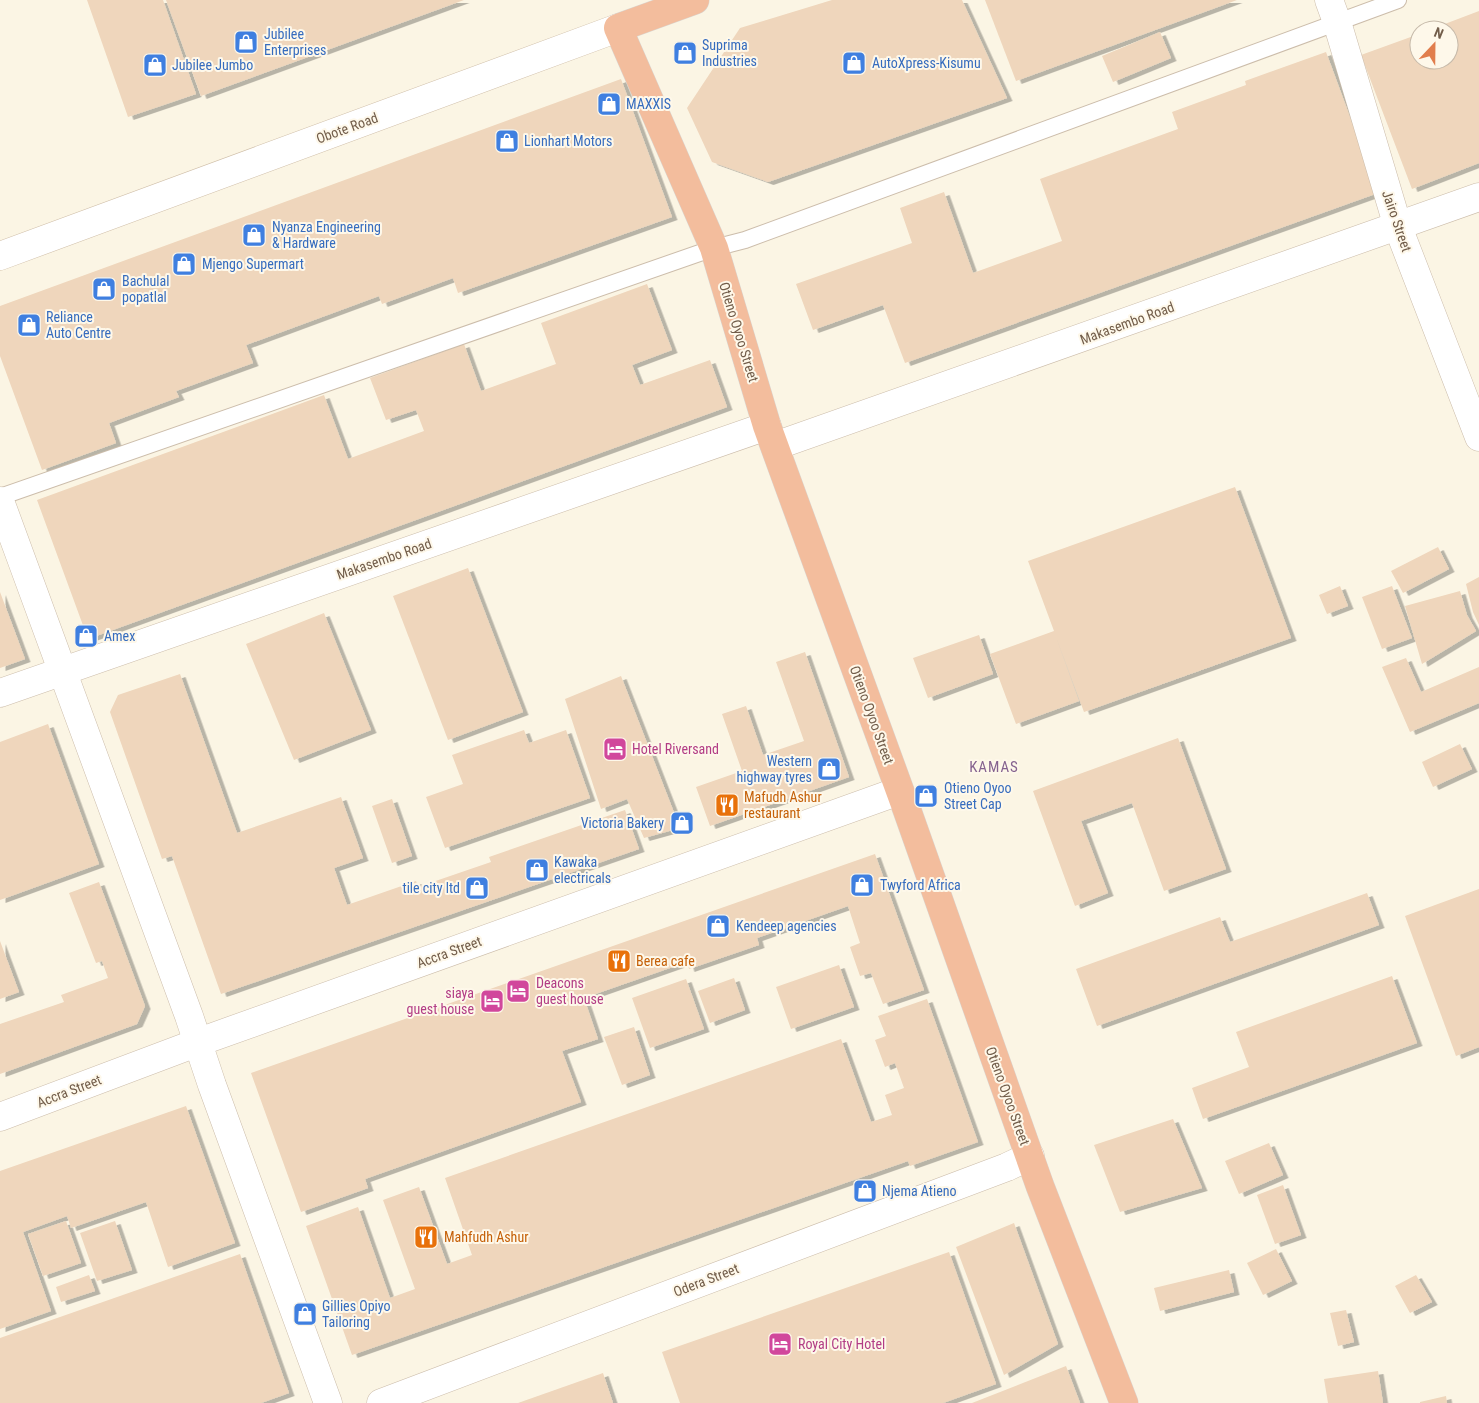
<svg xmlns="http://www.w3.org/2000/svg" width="1479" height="1403" viewBox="0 0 1479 1403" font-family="'Roboto Condensed',sans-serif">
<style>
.building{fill:#efd6bc;filter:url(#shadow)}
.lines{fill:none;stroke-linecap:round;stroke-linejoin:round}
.lane-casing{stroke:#ccbdab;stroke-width:18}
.street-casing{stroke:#ccbdab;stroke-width:29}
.secondary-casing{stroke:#cfbea8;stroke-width:29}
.highway-casing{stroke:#dad5d0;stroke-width:29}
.lane{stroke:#fff;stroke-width:16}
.street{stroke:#fff;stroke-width:28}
.secondary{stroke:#fff;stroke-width:28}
.highway{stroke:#f3bd9d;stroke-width:28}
.labels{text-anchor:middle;stroke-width:4;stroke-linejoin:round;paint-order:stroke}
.shop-label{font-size:14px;fill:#366cbe;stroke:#fef8ea;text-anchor:start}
.street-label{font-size:14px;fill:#725d4a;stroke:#fef8ea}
.hotel-label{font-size:14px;fill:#b23c85;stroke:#fef8ea;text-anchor:start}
.food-label{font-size:14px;fill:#c56008;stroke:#fef8ea;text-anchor:start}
.neighbourhood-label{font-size:15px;letter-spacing:1px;fill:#85628f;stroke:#fef8ea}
</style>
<defs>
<filter id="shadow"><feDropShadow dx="5.5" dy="3" stdDeviation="0" flood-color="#0004"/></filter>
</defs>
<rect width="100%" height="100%" fill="#fbf5e4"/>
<g class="building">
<polygon points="87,0 163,0 196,94 128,117"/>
<polygon points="166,0 464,0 201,96"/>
<polygon points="832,0 962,0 1007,98 768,182 712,162 687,108 740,28"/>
<polygon points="985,0 1237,0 1016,81"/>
<polygon points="1479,11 1479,163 1412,189 1361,55 1419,34 1419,60 1449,60 1449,30 1429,30"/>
<polygon points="1160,32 1171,58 1113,82 1102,56"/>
<polygon points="1326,52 1378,193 905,363 883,305 813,330 796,284 912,243 900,208 944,192 973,273 1062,241 1040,179 1178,129 1172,112 1246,85 1245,81"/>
<polygon points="621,79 672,217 458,293 453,278 382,304 379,296 246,345 253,363 176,391 179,397 109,423 116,443 42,470 0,356 0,306"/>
<polygon points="647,284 672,350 632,365 640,385 710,360 727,407 88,639 37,500 324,395 348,459 424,431 416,410 386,420 370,378 464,344 481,391 556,364 541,323"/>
<polygon points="1235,487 1291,638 1084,712 1056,637 1079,701 1016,724 990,654 1054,631 1028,561"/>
<polygon points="1438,547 1449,569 1403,593 1391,571"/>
<polygon points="468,568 523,712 448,740 393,596"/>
<polygon points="1479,577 1479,625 1473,612 1466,584"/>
<polygon points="1340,586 1348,606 1327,614 1319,595"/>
<polygon points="1392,586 1412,638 1382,649 1362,597"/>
<polygon points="1460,591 1467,615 1476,631 1422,664 1405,606"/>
<polygon points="0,592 25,659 0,668"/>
<polygon points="324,613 371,730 294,760 246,644"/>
<polygon points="979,635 993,674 928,698 913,658"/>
<polygon points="805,652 849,777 710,826 696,787 742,771 722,714 746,706 763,755 804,741 776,662"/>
<polygon points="1406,658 1421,692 1479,667 1479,703 1410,732 1382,667"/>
<polygon points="180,674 237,833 341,797 363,858 334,868 347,905 416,881 418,887 491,862 489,857 625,810 639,849 221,994 172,856 162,859 110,712 118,695"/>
<polygon points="621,676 680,828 644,838 627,799 601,809 565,699"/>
<polygon points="48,724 99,864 0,900 0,742"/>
<polygon points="524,730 529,743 566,730 590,798 445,848 426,797 463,784 452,755"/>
<polygon points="1178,738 1226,869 1164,891 1132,803 1081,821 1108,893 1075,906 1033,791"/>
<polygon points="1460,744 1472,769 1433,787 1422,762"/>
<polygon points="392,799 412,856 392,863 372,806"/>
<polygon points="875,854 924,990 883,1004 871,973 860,976 850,947 860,943 848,906 757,938 759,945 689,969 687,962 584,998 598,1039 562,1051 581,1102 365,1179 368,1188 301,1212 251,1073"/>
<polygon points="99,882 145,1006 137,1024 0,1074 0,1024 64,1002 61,995 108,978 102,961 96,963 69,893"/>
<polygon points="1479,889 1479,1047 1456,1056 1405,916"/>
<polygon points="1367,893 1379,925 1097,1026 1076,969 1220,917 1230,942"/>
<polygon points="0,941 19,992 0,999"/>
<polygon points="839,965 854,1007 791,1029 776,987"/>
<polygon points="1392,976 1417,1043 1203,1119 1192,1088 1249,1067 1236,1032"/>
<polygon points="734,978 745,1010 710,1023 698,991"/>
<polygon points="686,979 704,1029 650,1048 632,998"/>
<polygon points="927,999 978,1142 910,1166 908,1161 352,1355 306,1226 358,1207 390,1298 415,1289 383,1200 419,1187 447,1264 472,1255 445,1178 841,1039 871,1122 892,1115 885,1095 904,1088 895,1063 885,1067 875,1040 886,1036 878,1016"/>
<polygon points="634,1027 650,1075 622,1085 604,1037"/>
<polygon points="186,1106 235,1243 168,1267 146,1202 71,1228 67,1216 23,1232 51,1311 0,1329 0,1171"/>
<polygon points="1173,1119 1202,1188 1120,1212 1094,1145"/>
<polygon points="1269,1143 1283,1175 1239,1194 1225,1161"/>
<polygon points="1283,1185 1301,1235 1275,1244 1257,1195"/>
<polygon points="66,1221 81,1263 43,1276 28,1234"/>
<polygon points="115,1221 132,1270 97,1281 80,1233"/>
<polygon points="1014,1223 1058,1344 1004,1375 956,1247"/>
<polygon points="1276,1249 1292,1281 1263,1295 1247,1263"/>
<polygon points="949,1252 996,1384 943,1403 680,1403 662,1352"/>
<polygon points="240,1254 289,1393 261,1403 0,1403 0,1338"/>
<polygon points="1229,1270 1234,1292 1160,1311 1154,1288"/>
<polygon points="89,1275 95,1291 61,1302 56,1287"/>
<polygon points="1416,1275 1432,1302 1410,1313 1395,1286"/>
<polygon points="1346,1310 1354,1342 1338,1346 1330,1313"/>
<polygon points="1066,1366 1080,1403 972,1403"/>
<polygon points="1378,1371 1383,1403 1328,1403 1324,1379"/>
<polygon points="603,1373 613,1403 518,1403"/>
<polygon points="1446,1396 1447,1403 1420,1403 1420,1402"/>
</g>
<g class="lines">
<g class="lane-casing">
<polyline id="lane" points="0,497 714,248 745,240 1398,0"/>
</g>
<g class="street-casing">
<g id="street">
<polyline points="1329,0 1337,22 1398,227 1479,437"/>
<polyline points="775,446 1479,197"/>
<polyline points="0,501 189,1016 212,1085 328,1403"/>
<polyline points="0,693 767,426"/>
<polyline points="0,1117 199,1042 899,791"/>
<polyline points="381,1403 1007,1167 1030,1156"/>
</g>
</g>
<g class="secondary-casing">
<polyline id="secondary" points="0,256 618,28"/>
</g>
<g class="highway-casing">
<polyline id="highway" points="695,0 618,28 714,248 767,426 907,810 1040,1186 1124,1403"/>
</g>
<use href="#lane" class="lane"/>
<use href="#street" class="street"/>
<use href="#secondary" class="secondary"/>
<use href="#highway" class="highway"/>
</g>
<defs>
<g id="shop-square" transform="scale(1.25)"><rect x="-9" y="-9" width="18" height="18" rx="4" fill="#3f7fe0" stroke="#fef8ea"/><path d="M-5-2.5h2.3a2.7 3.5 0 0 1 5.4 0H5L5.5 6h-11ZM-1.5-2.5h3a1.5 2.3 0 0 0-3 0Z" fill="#fff"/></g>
<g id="hotel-square" transform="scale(1.25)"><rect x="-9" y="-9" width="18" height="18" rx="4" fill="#d1479c" stroke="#fef8ea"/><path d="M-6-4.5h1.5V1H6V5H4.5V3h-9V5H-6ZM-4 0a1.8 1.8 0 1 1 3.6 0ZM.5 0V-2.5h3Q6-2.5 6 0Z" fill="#fff"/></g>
<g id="restaurant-square" transform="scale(1.25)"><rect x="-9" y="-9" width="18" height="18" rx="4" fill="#e8710a" stroke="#fef8ea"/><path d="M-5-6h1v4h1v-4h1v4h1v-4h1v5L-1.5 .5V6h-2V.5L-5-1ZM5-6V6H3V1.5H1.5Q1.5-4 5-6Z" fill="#fff"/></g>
</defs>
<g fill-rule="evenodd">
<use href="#shop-square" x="246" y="42"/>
<use href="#shop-square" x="685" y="53"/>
<use href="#shop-square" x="854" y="63"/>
<use href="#shop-square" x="155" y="65"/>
<use href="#shop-square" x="609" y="104"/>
<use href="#shop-square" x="507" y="141"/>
<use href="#shop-square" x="254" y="235"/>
<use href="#shop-square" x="184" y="264"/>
<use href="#shop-square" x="104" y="289"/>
<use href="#shop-square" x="29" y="325"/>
<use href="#shop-square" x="86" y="636"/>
<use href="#hotel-square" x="615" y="749"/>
<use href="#shop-square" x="829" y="769"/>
<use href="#shop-square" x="926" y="796"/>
<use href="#restaurant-square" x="727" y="805"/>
<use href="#shop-square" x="682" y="823"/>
<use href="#shop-square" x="537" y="870"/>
<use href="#shop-square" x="862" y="885"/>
<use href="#shop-square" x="477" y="888"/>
<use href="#shop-square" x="718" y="926"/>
<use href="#restaurant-square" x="619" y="961"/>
<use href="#hotel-square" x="518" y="991"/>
<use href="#hotel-square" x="492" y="1001"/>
<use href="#shop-square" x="865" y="1191"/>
<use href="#restaurant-square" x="426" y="1237"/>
<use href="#shop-square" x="305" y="1314"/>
<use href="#hotel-square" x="780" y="1344"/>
</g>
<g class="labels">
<g class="shop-label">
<text x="264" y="39">Jubilee<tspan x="264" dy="16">Enterprises</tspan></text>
<text x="702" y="50">Suprima<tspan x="702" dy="16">Industries</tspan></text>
<text x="872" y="68">AutoXpress-Kisumu</text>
<text x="172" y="70">Jubilee Jumbo</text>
<text x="626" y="109">MAXXIS</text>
<text x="524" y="146">Lionhart Motors</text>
<text x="272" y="232">Nyanza Engineering<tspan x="272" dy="16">&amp; Hardware</tspan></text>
<text x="202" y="269">Mjengo Supermart</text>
<text x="122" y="286">Bachulal<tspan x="122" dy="16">popatlal</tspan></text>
<text x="46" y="322">Reliance<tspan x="46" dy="16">Auto Centre</tspan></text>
<text x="104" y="641">Amex</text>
<text x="812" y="766" text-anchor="end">Western<tspan x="812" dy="16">highway tyres</tspan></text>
<text x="944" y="793">Otieno Oyoo<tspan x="944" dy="16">Street Cap</tspan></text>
<text x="664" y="828" text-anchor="end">Victoria Bakery</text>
<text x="554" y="867">Kawaka<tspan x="554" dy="16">electricals</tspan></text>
<text x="880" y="890">Twyford Africa</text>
<text x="460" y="893" text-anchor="end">tile city ltd</text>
<text x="736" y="931">Kendeep agencies</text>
<text x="882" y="1196">Njema Atieno</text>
<text x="322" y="1311">Gillies Opiyo<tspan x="322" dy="16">Tailoring</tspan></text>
</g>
<g class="street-label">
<text transform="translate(347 128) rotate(-20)" y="5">Obote Road</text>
<text transform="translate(1397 221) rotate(71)" y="5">Jairo Street</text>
<text transform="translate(1127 323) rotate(-20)" y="5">Makasembo Road</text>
<text transform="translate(739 332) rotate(73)" y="5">Otieno Oyoo Street</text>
<text transform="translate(384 559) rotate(-19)" y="5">Makasembo Road</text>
<text transform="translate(872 715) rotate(70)" y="5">Otieno Oyoo Street</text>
<text transform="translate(449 952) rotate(-20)" y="5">Accra Street</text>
<text transform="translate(69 1091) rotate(-21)" y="5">Accra Street</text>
<text transform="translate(1008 1096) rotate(70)" y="5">Otieno Oyoo Street</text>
<text transform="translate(706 1280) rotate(-21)" y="5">Odera Street</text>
</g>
<g class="hotel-label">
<text x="632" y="754">Hotel Riversand</text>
<text x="536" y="988">Deacons<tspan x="536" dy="16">guest house</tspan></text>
<text x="474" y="998" text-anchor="end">siaya<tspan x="474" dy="16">guest house</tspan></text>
<text x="798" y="1349">Royal City Hotel</text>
</g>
<g class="food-label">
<text x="744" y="802">Mafudh Ashur<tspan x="744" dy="16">restaurant</tspan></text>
<text x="636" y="966">Berea cafe</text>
<text x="444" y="1242">Mahfudh Ashur</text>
</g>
<g class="neighbourhood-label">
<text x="994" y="772">KAMAS</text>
</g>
</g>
<g transform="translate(1434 45) rotate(22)"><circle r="24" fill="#fef8ea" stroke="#c6baaa"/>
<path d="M0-4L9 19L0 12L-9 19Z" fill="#e17e4d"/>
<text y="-8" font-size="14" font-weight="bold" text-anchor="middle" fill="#725d4a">N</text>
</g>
</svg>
